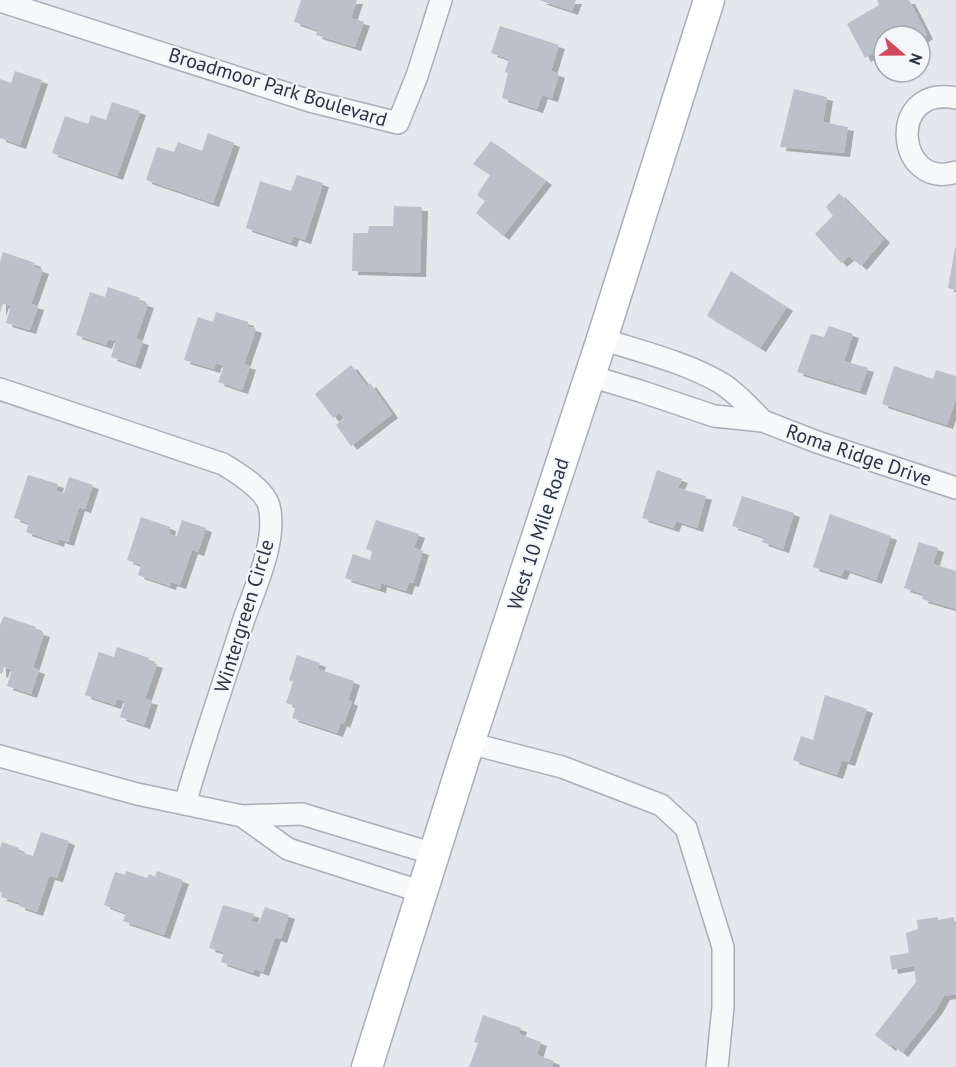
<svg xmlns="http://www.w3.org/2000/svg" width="956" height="1067" viewBox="0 0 956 1067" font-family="'PT Sans',sans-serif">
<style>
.building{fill:#bbc0ca;filter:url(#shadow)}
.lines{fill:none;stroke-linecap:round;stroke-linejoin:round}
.street-casing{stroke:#a9aeb7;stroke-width:24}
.secondary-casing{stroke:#a9aeb7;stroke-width:33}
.street{stroke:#f7f8fa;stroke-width:21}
.secondary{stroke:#fff;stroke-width:30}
.labels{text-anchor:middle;stroke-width:4.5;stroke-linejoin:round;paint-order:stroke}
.street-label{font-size:20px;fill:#2b3445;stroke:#f4f6f9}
</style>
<defs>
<filter id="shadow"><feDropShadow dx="6" dy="4" stdDeviation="0" flood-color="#0004"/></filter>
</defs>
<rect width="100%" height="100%" fill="#e4e7ec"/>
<g class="building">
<polygon points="301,0 357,0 351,18 364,22 355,47 316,35 318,30 294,22"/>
<polygon points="539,0 576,0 572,11"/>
<polygon points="877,0 909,0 927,35 920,40 920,36 884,36 884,47 865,58 847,24 879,5"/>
<polygon points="500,26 559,45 551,71 559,74 552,98 542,95 537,109 502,98 508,73 505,72 509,59 491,53"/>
<polygon points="15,71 42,80 20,145 0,138 0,79 11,83"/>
<polygon points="794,89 827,97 823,122 848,127 844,153 780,147"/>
<polygon points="112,102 140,111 117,176 52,153 65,116 88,124 91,115 106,120"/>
<polygon points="208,133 234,143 213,203 146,180 157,147 174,152 178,142 202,151"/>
<polygon points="491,141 546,181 503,236 476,213 485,201 477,195 490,175 473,164"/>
<polygon points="297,175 323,183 305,240 293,236 291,243 246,228 260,181 291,191"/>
<polygon points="839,193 884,239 861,266 849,256 841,263 815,234 833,216 826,207"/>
<polygon points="394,206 422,207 420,273 352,271 353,233 368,233 369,226 393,226"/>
<polygon points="955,248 956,248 956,290 948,288"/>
<polygon points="3,252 35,263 34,267 43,270 31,304 38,306 30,330 6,323 11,306 3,304 0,312 0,262"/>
<polygon points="731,271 787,307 760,348 707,316"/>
<polygon points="108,287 140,298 139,301 148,304 136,339 143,341 135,365 111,357 116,341 108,339 106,345 76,335 90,292 105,297"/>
<polygon points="216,312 248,322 247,326 256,329 244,364 250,366 242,390 218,382 224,366 216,363 214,369 184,360 198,317 213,322"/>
<polygon points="829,326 853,334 844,361 868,368 860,391 797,372 811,334 824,337"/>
<polygon points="351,365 367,386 370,383 392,414 351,446 336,425 344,419 340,413 333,418 315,394"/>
<polygon points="894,366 933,379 936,370 956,376 956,398 947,425 882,404"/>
<polygon points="657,470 682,479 678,488 706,496 697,528 676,521 673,528 642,518"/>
<polygon points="28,475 58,484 56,491 64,493 69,477 93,485 85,509 79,507 68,542 59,539 58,543 26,532 29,523 14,518"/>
<polygon points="742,496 794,513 783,549 762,542 764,537 732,526"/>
<polygon points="830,514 891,536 876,580 844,569 841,576 813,567"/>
<polygon points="141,517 170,527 169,534 177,536 182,520 206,528 198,552 192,550 180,585 171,582 170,586 138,575 141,565 127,560"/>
<polygon points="376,520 419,534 414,548 423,551 413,583 409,582 406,591 381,583 380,589 345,578 353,554 370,560 372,551 366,549"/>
<polygon points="919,542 938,548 933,564 956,571 956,609 922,599 923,594 904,588"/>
<polygon points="4,616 36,627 35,630 44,633 33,668 39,670 31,694 7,686 12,670 4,667 2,674 0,673 0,625"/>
<polygon points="117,647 149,658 148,661 157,664 145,699 152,701 144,725 120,717 125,701 117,699 115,705 85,695 99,652 114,657"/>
<polygon points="297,655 320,663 318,669 354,681 348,700 352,702 344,724 341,722 337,733 292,718 296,706 286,703 293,682 289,680"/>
<polygon points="825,695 867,709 849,762 842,760 837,775 793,760 801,736 813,740"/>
<polygon points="41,832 69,841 57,878 49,876 37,912 19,906 20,903 1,897 2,893 0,892 0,848 2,842 19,848 17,851 33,856"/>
<polygon points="126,871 147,878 149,874 155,877 157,871 183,880 164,935 123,921 126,913 104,905 115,872 125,875"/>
<polygon points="223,905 254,914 251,921 259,923 265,907 289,915 281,939 275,937 263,972 255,969 253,973 221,962 224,952 209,948"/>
<polygon points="938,917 938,920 954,917 956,931 956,994 944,996 936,1010 902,1053 892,1044 890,1047 875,1035 916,982 914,966 892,970 890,956 909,953 906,933 918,929 917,920"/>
<polygon points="483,1015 521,1028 519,1034 541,1042 537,1055 554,1061 552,1067 469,1067 478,1043 474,1042"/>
</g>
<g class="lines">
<g class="street-casing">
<g id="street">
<polyline points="0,1 310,101 398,123 417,76 441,0"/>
<path d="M 956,98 C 886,84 896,191 956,172"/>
<path d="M 602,339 C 642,352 685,362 721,383 C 737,393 750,408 763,421"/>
<polyline points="590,376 640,391 714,416 763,421 817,442 956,488"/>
<path d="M 0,389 L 223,464 C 237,473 265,489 269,506 C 278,542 253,591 242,625 C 223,685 202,744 185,804"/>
<polyline points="469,743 562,767 661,805 686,828 723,947 723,1007 717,1067"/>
<polyline points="0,756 137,794 242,816 302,814 434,854"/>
<polyline points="242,816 288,849 422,892"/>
</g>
</g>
<g class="secondary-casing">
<polyline id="secondary" points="367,1067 464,759 602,339 709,0"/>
</g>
<use href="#street" class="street"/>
<use href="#secondary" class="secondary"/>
</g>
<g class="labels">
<g class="street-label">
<text transform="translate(278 87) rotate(17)" y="7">Broadmoor Park Boulevard</text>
<text transform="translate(859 455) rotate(19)" y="7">Roma Ridge Drive</text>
<text transform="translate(538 534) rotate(-72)" y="7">West 10 Mile Road</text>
<text transform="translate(244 616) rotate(-73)" y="7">Wintergreen Circle</text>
</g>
</g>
<g transform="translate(902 54) rotate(110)"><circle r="28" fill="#f4f6f9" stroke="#a4a8b1" stroke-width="1.5"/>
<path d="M0-4.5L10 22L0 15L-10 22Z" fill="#d1495b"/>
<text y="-9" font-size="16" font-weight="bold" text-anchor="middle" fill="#2b3445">N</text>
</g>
</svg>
